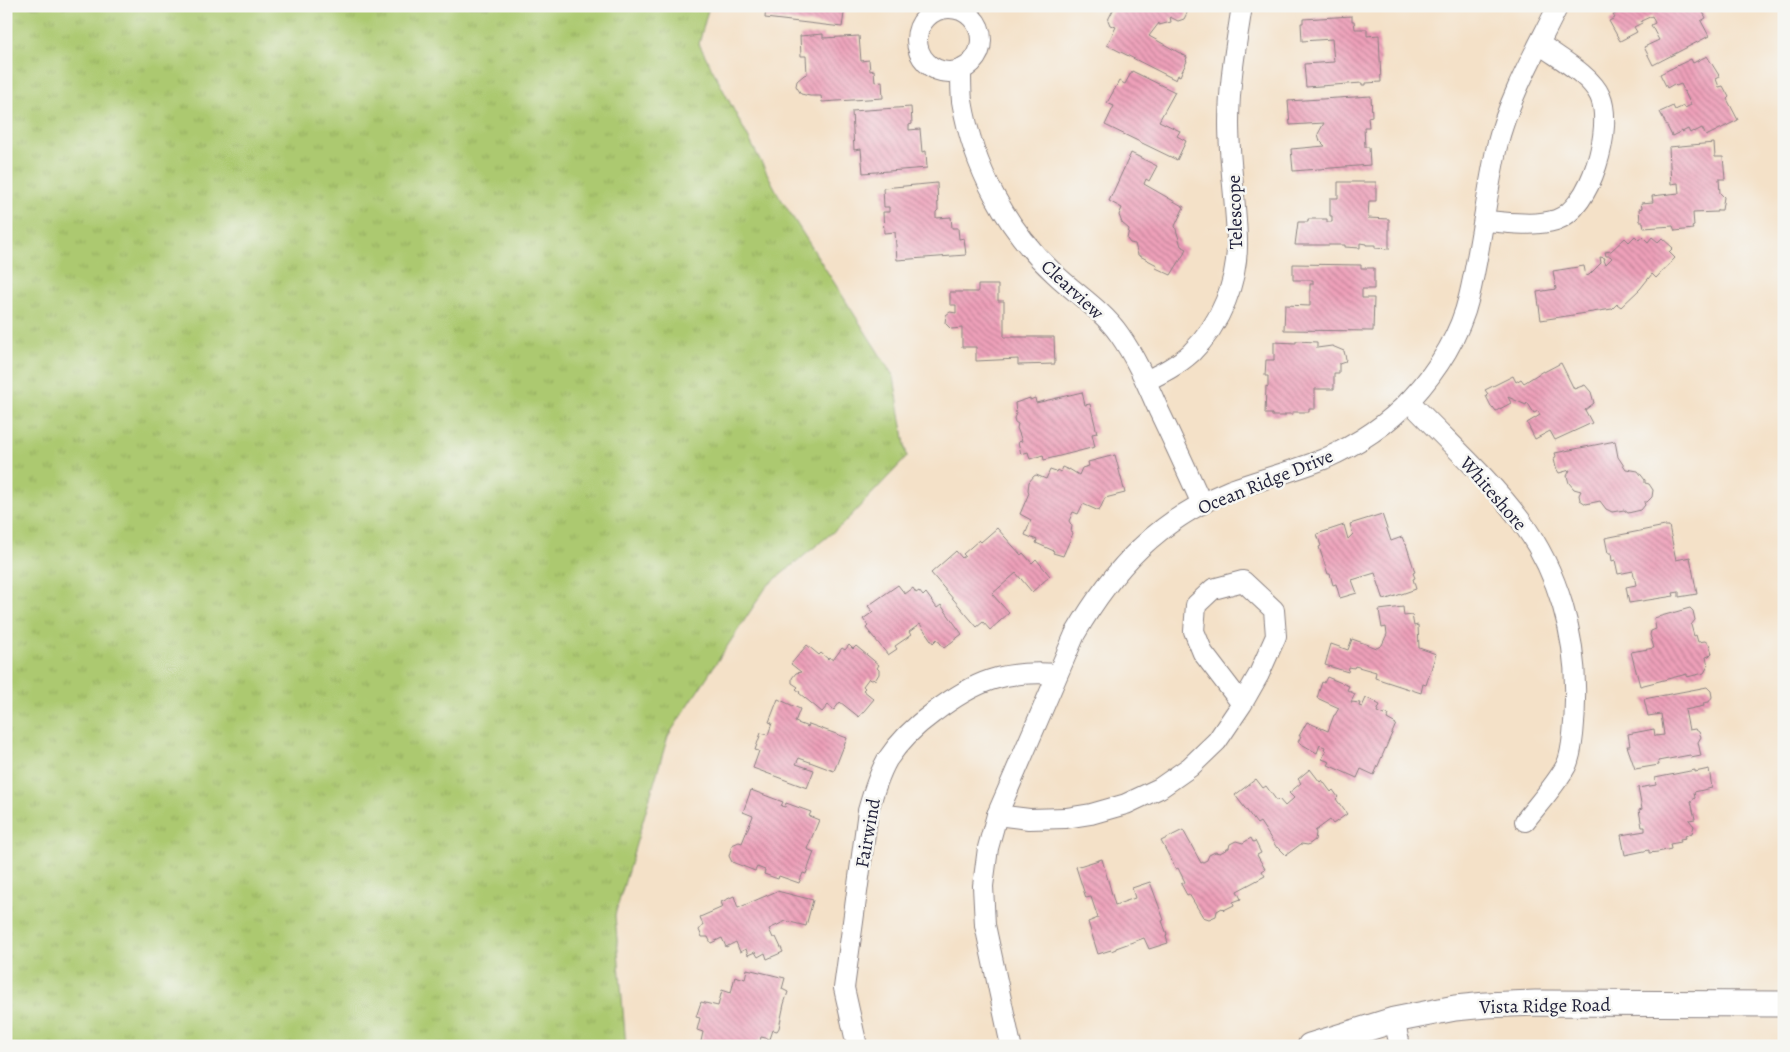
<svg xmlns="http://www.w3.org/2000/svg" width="1790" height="1052" viewBox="0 0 1790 1052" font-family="Alegreya,serif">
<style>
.grass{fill:url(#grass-tufts);stroke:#677655}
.building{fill:url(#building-back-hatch)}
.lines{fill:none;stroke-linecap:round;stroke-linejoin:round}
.minor-casing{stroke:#8b8282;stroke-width:22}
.tertiary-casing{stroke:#8b8282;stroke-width:27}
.minor{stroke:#fff;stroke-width:20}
.tertiary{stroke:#fff;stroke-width:25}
.labels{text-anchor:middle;stroke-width:5;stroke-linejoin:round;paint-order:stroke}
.street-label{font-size:19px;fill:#22223b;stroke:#f6f6f2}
</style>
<defs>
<pattern id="grass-tufts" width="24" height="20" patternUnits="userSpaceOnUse" patternTransform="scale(1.25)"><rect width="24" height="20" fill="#acc96f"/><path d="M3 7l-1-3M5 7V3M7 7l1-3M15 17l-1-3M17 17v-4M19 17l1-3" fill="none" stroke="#94ac61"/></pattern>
<pattern id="building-back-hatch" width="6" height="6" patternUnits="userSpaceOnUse" patternTransform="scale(1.25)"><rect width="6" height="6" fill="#eea0b9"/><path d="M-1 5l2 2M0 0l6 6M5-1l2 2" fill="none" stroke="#c08298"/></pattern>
</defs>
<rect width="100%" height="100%" fill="#f6f6f2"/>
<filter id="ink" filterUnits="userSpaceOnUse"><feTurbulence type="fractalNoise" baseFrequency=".02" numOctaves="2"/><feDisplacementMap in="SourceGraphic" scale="10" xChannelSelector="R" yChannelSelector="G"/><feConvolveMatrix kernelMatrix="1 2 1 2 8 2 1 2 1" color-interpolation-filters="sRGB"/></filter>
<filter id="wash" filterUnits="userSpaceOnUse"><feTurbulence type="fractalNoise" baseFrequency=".0096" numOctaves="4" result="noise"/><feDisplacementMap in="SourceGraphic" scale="20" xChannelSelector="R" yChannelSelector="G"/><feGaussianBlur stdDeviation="1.12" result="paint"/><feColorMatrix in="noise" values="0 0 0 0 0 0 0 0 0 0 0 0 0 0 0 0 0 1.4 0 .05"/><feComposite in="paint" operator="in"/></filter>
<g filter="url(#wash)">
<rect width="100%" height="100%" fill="#f4e1c8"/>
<polygon class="grass" points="6,6 709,6 699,44 778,194 894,377 907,457 844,523 767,586 668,736 615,915 626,1046 6,1046"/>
<g id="blocks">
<g class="building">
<polygon points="766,6 845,7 842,27 765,18"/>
<polygon points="1115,6 1185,6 1187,13 1184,19 1178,21 1170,17 1171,22 1159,25 1159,23 1149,36 1187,57 1186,60 1187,61 1180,76 1178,75 1176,80 1107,45 1116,27 1110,25 1108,20"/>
<polygon points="1620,6 1700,6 1706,18 1701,21 1709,36 1653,65 1644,47 1659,40 1651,25 1655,23 1652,16 1641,21 1642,23 1634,27 1637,32 1620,41 1609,21 1615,18 1613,15 1622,11"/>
<polygon points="1352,16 1352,21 1354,21 1355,29 1367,29 1367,36 1379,35 1381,82 1366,83 1366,85 1362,85 1362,83 1306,87 1304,64 1334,62 1332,39 1302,41 1301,23 1303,23 1303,19"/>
<polygon points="823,34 823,38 859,36 861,61 869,60 870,71 874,70 875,82 882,81 883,98 822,102 821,96 810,96 801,94 796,86 797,81 804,75 807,74 806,56 801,56 800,36"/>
<polygon points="1707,56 1720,77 1716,79 1719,87 1723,86 1729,97 1727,99 1738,120 1706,136 1702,128 1694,132 1693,131 1690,133 1688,129 1682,132 1682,131 1672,136 1660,112 1673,106 1675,110 1684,106 1685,108 1691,105 1681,84 1676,86 1674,84 1667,88 1660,74 1691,59 1693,63"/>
<polygon points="1132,71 1175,92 1159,121 1180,131 1177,136 1186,141 1177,160 1105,125 1114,106 1107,103 1119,81 1125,84"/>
<polygon points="1371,96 1372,116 1368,117 1369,127 1364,127 1365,147 1369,147 1370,165 1293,171 1291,149 1325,146 1320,141 1318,134 1324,123 1290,125 1288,101"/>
<polygon points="911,107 912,124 909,125 909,130 920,129 922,152 926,151 927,168 863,173 861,149 854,150 852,111"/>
<polygon points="1714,143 1715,157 1723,157 1725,179 1719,179 1720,193 1724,197 1722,210 1717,210 1717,212 1693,213 1694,226 1692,227 1693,229 1675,231 1673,226 1644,228 1643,222 1640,222 1639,209 1642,208 1641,203 1653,202 1652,196 1679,193 1678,183 1671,184 1669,147"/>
<polygon points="1131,153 1157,166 1149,181 1146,179 1144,184 1184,207 1175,226 1181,246 1187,249 1171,275 1156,268 1157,265 1138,255 1135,244 1130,243 1127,239 1129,229 1122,223 1119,215 1122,208 1109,201"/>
<polygon points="1338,182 1376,182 1376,201 1369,201 1368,218 1389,219 1389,249 1375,248 1375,245 1366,245 1366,244 1360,243 1360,248 1345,247 1345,245 1295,245 1298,222 1308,222 1308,219 1327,219 1327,222 1332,222 1332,216 1330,216 1330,198 1338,198"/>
<polygon points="937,183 938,210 936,212 936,218 951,217 952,228 958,228 959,239 964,238 966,255 897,260 895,232 884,233 883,212 889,212 889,207 884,207 883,188"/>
<polygon points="1635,236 1639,240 1642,236 1648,242 1652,237 1658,242 1662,238 1673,248 1669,252 1675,258 1656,278 1652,274 1640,289 1621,307 1617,304 1612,309 1541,320 1537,292 1556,289 1553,271 1584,266 1586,276 1589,275 1601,263 1600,257 1605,258 1604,261 1606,264 1612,258 1610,256 1606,256 1605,252 1611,251 1625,238 1629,242"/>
<polygon points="1293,264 1361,265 1361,268 1374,268 1374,289 1362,289 1362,298 1374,298 1373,331 1284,330 1285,305 1310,306 1310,284 1313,284 1313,280 1293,280"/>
<polygon points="978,285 998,285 998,301 1004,301 1004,337 1054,337 1055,364 1018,365 1018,359 976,361 976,347 962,347 962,328 951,329 945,323 946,315 950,312 956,313 956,305 950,305 950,292 978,292"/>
<polygon points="1296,341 1317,342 1317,348 1332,346 1344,351 1346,359 1345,362 1339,364 1339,373 1334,373 1334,389 1315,389 1315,409 1309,409 1309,412 1292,412 1293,414 1285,414 1285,416 1272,416 1272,414 1265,414 1266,386 1268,387 1268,376 1265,376 1266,360 1274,360 1274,342 1296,343"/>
<polygon points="1561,363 1574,389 1585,385 1591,392 1594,403 1585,410 1592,423 1555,440 1550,431 1535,439 1527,423 1540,415 1538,411 1534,413 1527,402 1526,405 1508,397 1511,403 1496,411 1493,407 1492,408 1486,396 1488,394 1485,390 1513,376 1516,382 1521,379 1524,383 1543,371 1544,372"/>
<polygon points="1082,392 1085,405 1090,404 1097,433 1092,434 1095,447 1044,460 1043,455 1030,459 1028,452 1021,454 1018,442 1022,441 1017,428 1018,424 1015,422 1014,418 1016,414 1015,403 1030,398 1030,400 1035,398 1036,403"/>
<polygon points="1615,441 1618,457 1626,469 1638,471 1645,480 1645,483 1649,484 1653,490 1652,497 1647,502 1644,502 1645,505 1641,510 1628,513 1624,510 1612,512 1606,509 1600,501 1586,504 1580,500 1579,495 1581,491 1574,489 1569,483 1567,476 1570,470 1559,473 1556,468 1554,459 1556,456 1555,453"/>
<polygon points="1115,455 1125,493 1105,498 1099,511 1083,504 1078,514 1073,512 1069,521 1072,526 1071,532 1073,533 1063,556 1053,553 1054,551 1036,543 1037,540 1025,535 1031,520 1020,514 1029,493 1028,490 1029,482 1034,476 1036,475 1046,479 1050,470 1056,472 1057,470 1060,472 1062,467 1069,470 1069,469 1079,475 1082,468 1089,466 1088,462"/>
<polygon points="1382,514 1391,541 1402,537 1405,544 1406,544 1415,572 1413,573 1415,578 1413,579 1416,589 1384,600 1375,573 1352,580 1357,593 1340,598 1336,584 1333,585 1330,574 1328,574 1319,547 1321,546 1317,534 1344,525 1348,539 1353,534 1350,524"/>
<polygon points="1665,526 1669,526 1676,560 1690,557 1697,594 1679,597 1679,592 1673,593 1674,596 1629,603 1626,587 1636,585 1633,571 1618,574 1615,560 1612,561 1611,553 1608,553 1605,538"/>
<polygon points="997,528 1021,555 1023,553 1032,563 1036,559 1050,576 1032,592 1016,573 992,594 1009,613 990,630 983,622 977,627 931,573 956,551 962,558 965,556 963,554 979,540 981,542"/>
<polygon points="898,585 905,594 913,588 916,593 919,591 923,596 926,593 937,608 941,605 962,634 944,648 937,639 933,643 920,624 909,632 911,635 895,646 897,649 888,655 866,628 868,626 863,619 873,612 868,606"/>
<polygon points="1403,607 1404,616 1412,615 1414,626 1418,625 1419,648 1436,654 1426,685 1423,684 1421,693 1375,678 1376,672 1355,666 1354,668 1349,667 1348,672 1325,665 1331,644 1348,650 1352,639 1377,648 1382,645 1387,634 1386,627 1382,628 1379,610"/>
<polygon points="1690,608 1693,611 1695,620 1691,625 1694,636 1696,635 1698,642 1705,641 1709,644 1712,653 1709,656 1706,657 1708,666 1704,673 1687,677 1687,674 1640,686 1631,652 1654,648 1650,635 1651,631 1656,629 1654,618"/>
<polygon points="807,645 819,655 821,653 828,659 829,657 833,660 842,648 845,650 849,645 853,649 856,646 879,665 877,668 879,670 879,674 876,679 871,680 869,678 863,686 865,688 863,690 874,699 859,717 840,702 834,710 828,705 822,712 799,693 800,692 796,689 798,687 792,683 792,678 796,673 801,672 791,664"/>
<polygon points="1327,677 1349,686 1347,690 1355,694 1351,702 1360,703 1359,706 1362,707 1366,698 1377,702 1376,703 1380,705 1377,712 1384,715 1385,713 1389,715 1387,719 1396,724 1374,775 1361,769 1357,778 1328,765 1330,762 1322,759 1326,751 1324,750 1325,747 1320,745 1317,753 1298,742 1301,736 1299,736 1307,722 1328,731 1334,715 1335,715 1339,708 1317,698 1322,682 1324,683"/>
<polygon points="1707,687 1711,691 1712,697 1709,702 1703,703 1704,706 1685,710 1689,730 1695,729 1699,732 1701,737 1698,742 1701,756 1691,758 1690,755 1658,761 1659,765 1635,769 1627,746 1630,746 1628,734 1654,729 1655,736 1664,735 1661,714 1648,716 1644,699"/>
<polygon points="778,699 800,709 795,722 808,727 809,724 847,738 834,771 799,758 796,764 814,770 807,788 753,768 759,751 755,750 761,733 768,735 772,723 769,722"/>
<polygon points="1310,769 1320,782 1322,780 1331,792 1333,790 1338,797 1336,799 1347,814 1333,824 1330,820 1315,831 1316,833 1315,840 1308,845 1301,844 1286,855 1278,847 1277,848 1260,822 1257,824 1235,795 1256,779 1263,788 1266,786 1277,801 1279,799 1285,806 1294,798 1289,793 1301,783 1298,779"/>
<polygon points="1709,769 1712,788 1694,792 1695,798 1691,801 1695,819 1689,820 1694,826 1692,833 1685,836 1686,838 1680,839 1681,842 1670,844 1671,849 1658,852 1649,853 1649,850 1625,855 1621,835 1645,831 1645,827 1642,827 1639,810 1642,809 1638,788 1656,785 1655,778 1695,770 1695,772"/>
<polygon points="751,790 783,802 781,806 785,807 786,803 811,812 809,816 819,820 807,849 814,852 806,874 803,873 799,883 779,876 778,879 764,874 765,870 757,867 755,871 732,862 729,856 732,845 739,842 742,843 753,816 743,812"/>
<polygon points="1183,830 1201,863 1207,860 1209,855 1215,852 1220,853 1229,848 1230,844 1236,841 1243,843 1251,838 1253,842 1255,841 1261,853 1257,855 1265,869 1262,871 1265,876 1237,891 1241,899 1233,902 1234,905 1224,910 1222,908 1217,911 1216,916 1209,919 1203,917 1189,894 1187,895 1181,884 1185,882 1178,868 1176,869 1161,841"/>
<polygon points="1102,859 1115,905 1135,898 1132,888 1150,882 1164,920 1162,921 1167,934 1166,937 1168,943 1149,949 1144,938 1116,948 1116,949 1111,951 1111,950 1098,954 1088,922 1098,918 1091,897 1086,898 1076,867"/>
<polygon points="777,891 813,900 806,926 786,921 769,929 773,938 776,937 783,952 767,959 765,953 758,957 755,952 748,955 746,949 740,952 736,942 726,947 722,938 711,943 708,937 702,937 699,930 703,925 700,917 723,907 721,902 734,896 738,908"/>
<polygon points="747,969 785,978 782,989 788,992 784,1004 779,1028 777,1031 773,1030 770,1039 761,1037 759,1046 700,1046 703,1032 697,1030 700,1018 696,1017 701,1002 718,1006 722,990 731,993 735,976 745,979"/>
</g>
</g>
</g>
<g filter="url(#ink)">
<use href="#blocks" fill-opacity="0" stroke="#8b8282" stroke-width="1"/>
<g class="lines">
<g class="minor-casing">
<g id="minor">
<circle cx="949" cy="40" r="32"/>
<path d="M 961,70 C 961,80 961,91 962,101 C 973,167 1006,229 1055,274 C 1076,294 1102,310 1119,334 C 1136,358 1147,384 1159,411 C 1174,442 1188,473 1202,504"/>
<path d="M 1484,221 C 1507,222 1534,227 1556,220 C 1591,209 1614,127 1600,96 C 1591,75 1558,58 1540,44"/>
<path d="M 1146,381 C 1162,373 1178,365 1191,353 C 1221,324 1238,281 1237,240 C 1236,201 1229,162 1229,123 C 1229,83 1236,45 1242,6"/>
<path d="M 1409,401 C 1446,440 1488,477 1521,521 C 1558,571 1577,637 1575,699 C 1575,715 1573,753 1566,766 C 1555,786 1538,804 1525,821"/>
<polyline points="997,815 1029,819 1066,818 1091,814 1126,804 1160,788 1190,767 1217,741 1242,704 1259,674 1276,636 1274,610 1243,581 1213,589 1196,605 1194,631 1203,653 1242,704"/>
<polyline points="1394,1020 1400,1046"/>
<path d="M 857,1046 L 844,988 L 868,811 C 873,793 878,776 887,760 C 899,742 915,726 933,713 C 975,681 1003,670 1057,674"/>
<path d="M 1011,1046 L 985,925 L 983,886 L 988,848 L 997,815 L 1075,634 C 1113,568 1159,519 1231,490 C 1262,479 1294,471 1324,459 C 1356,445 1387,425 1411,399 C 1437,371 1460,335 1469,297 C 1481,247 1486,196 1497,146 C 1509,97 1536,51 1558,6"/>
</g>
</g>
<g class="tertiary-casing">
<polyline id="tertiary" points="1310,1046 1394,1020 1455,1008 1486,1005 1535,1003 1784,1004"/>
</g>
<use href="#minor" class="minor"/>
<use href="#tertiary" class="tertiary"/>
</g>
</g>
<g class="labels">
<g class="street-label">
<text transform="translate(1234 212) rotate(-92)" y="7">Telescope</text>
<text transform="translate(1073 289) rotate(43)" y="7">Clearview</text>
<text transform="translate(1265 481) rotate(-22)" y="7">Ocean Ridge Drive</text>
<text transform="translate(1494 493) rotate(49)" y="7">Whiteshore</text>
<text transform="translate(867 833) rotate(-80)" y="7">Fairwind</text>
<text transform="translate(1545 1005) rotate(-1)" y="7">Vista Ridge Road</text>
</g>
</g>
<rect width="1790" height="1052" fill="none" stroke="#f6f6f2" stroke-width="25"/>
</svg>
